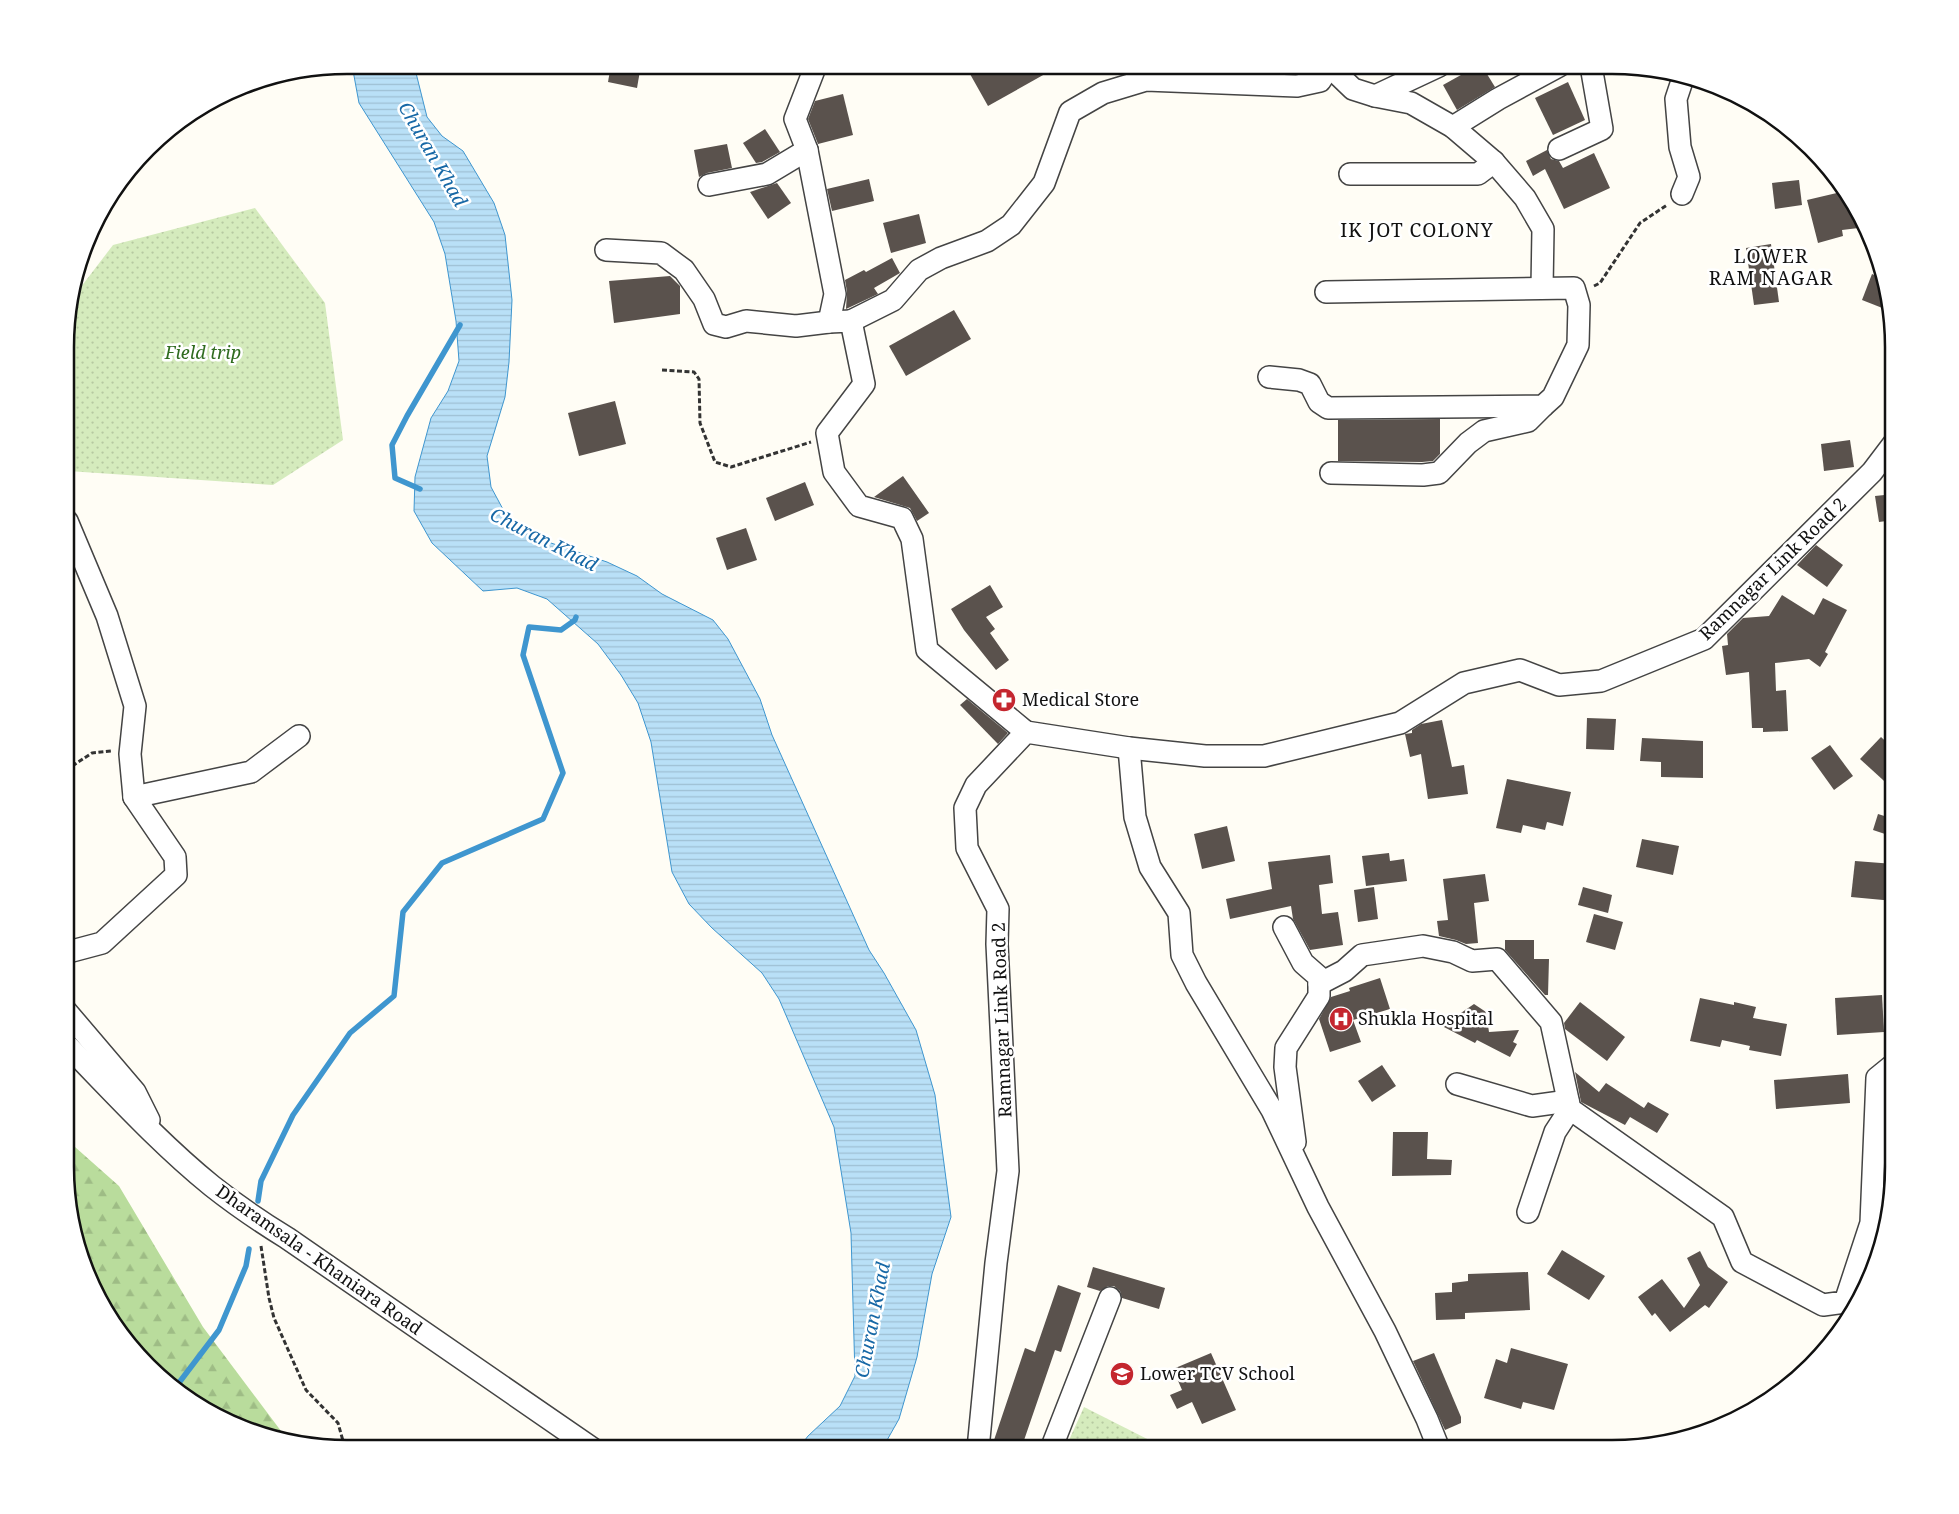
<svg xmlns="http://www.w3.org/2000/svg" width="1959" height="1514" viewBox="0 0 1959 1514" font-family="'Noto Serif',serif">
<style>
.forest{fill:url(#forest-firs)}
.park{fill:url(#park-dots)}
.water{fill:url(#water-rules);stroke:#3f96cf}
.lines{fill:none;stroke-linecap:round;stroke-linejoin:round}
.stream{stroke:#3f96cf;stroke-width:5.5}
.building{fill:#5a524d}
.minor-casing{stroke:#444;stroke-width:24}
.path{stroke:#333;stroke-width:3;stroke-dasharray:5 2.5;stroke-linecap:butt}
.minor{stroke:#fff;stroke-width:21}
.labels{text-anchor:middle;stroke-width:5;stroke-linejoin:round;paint-order:stroke}
.park-label{font-size:18px;font-style:italic;fill:#2f6b1f;stroke:#fff}
.street-label{font-size:18px;fill:#111;stroke:#fff}
.poi-label{font-size:18px;fill:#111;stroke:#fff;text-anchor:start}
.water-label{font-size:19px;font-style:italic;fill:#1768a6;stroke:#fff}
.neighbourhood-label{font-size:19px;letter-spacing:1px;fill:#111;stroke:#fff}
.rim{fill:none;stroke:#111;stroke-width:2.5}
</style>
<defs>
<pattern id="forest-firs" width="22" height="20" patternUnits="userSpaceOnUse" patternTransform="scale(1.25)"><rect width="22" height="20" fill="#b9dc9c"/><path d="M5 1l3.5 6h-7zM16 11l3.5 6h-7z" fill="#9ebc85"/></pattern>
<pattern id="park-dots" width="8" height="8" patternUnits="userSpaceOnUse" patternTransform="scale(1.25)"><rect width="8" height="8" fill="#d5ebbd"/><path d="M2 2h.1M6 6h.1" fill="none" stroke="#b6c8a1" stroke-width="1.8" stroke-linecap="round"/></pattern>
<pattern id="water-rules" width="6" height="5" patternUnits="userSpaceOnUse" patternTransform="scale(1.25)"><rect width="6" height="5" fill="#b9e0f7"/><path d="M0 2.5h6" fill="none" stroke="#9ebfd3"/></pattern>
</defs>
<rect width="100%" height="100%" fill="#fffdf5"/>
<polygon class="forest" points="66,1139 119,1186 203,1327 287,1439 239,1428 161,1379 94,1292 66,1186"/>
<g class="park">
<polygon points="255,208 325,303 343,440 273,485 68,471 67,310 71,300 113,245"/>
<polygon points="1084,1407 1167,1449 1065,1449"/>
</g>
<polygon class="water" points="352,65 414,65 427,117 442,136 463,151 494,203 505,235 512,300 509,362 505,397 487,456 491,487 505,513 527,531 551,543 607,562 637,576 662,594 713,620 728,639 760,699 772,735 869,950 884,973 916,1030 935,1095 951,1217 932,1274 917,1357 899,1419 882,1449 798,1449 808,1436 840,1406 855,1376 851,1233 834,1127 779,999 762,973 712,928 689,904 672,872 651,742 638,703 621,675 598,644 547,599 517,588 483,591 432,543 414,511 415,477 431,418 448,391 459,361 456,321 445,254 434,222 359,103"/>
<g class="lines">
<g class="stream">
<polyline points="420,489 395,478 392,445 407,416 460,325"/>
<polyline points="258,1201 261,1181 293,1115 350,1033 394,996 403,912 442,863 543,819 563,773 523,655 529,627 561,630 575,620 576,617"/>
<polyline points="175,1388 219,1330 246,1266 249,1249"/>
</g>
</g>
<g class="building">
<polygon points="611,65 641,65 637,88 608,82"/>
<polygon points="985,65 1061,65 988,106 970,74"/>
<polygon points="1477,66 1482,66 1495,87 1457,110 1443,85"/>
<polygon points="1568,82 1585,120 1553,135 1535,98"/>
<polygon points="843,94 853,135 818,144 808,119 815,101"/>
<polygon points="765,129 780,152 762,162 756,163 743,143"/>
<polygon points="727,144 732,168 707,173 699,177 694,150"/>
<polygon points="1547,150 1551,159 1559,161 1563,168 1594,153 1610,188 1564,209 1545,169 1533,176 1526,161"/>
<polygon points="869,179 874,201 832,211 827,189"/>
<polygon points="1799,180 1802,205 1775,209 1772,183"/>
<polygon points="777,183 791,203 768,219 750,192"/>
<polygon points="1841,192 1865,223 1867,227 1842,230 1843,236 1818,243 1807,200"/>
<polygon points="919,214 926,243 891,253 883,223"/>
<polygon points="1771,244 1779,302 1754,305 1746,248"/>
<polygon points="892,258 900,273 874,288 878,294 846,309 847,292 845,280 864,270 866,272"/>
<polygon points="1872,274 1884,279 1889,292 1890,311 1862,300"/>
<polygon points="670,276 680,286 680,314 614,323 609,281"/>
<polygon points="954,310 971,339 906,376 889,346"/>
<polygon points="615,401 626,444 579,456 568,413"/>
<polygon points="1440,419 1440,454 1433,461 1422,462 1338,461 1338,420"/>
<polygon points="1850,440 1854,467 1824,471 1821,444"/>
<polygon points="903,476 929,513 917,521 910,508 874,497"/>
<polygon points="805,482 814,505 775,521 766,498"/>
<polygon points="1894,494 1894,520 1879,522 1875,496"/>
<polygon points="746,528 757,560 727,570 716,538"/>
<polygon points="1816,545 1843,565 1827,587 1797,565"/>
<polygon points="990,585 1003,607 986,617 995,629 990,633 1009,660 996,670 964,630 951,609"/>
<polygon points="1782,595 1814,615 1823,598 1847,610 1825,652 1828,654 1820,667 1809,659 1775,663 1776,691 1786,690 1788,731 1763,732 1763,728 1752,728 1749,672 1726,675 1722,646 1728,645 1727,634 1743,618 1769,616"/>
<polygon points="967,699 1008,733 998,744 960,705"/>
<polygon points="1587,718 1616,719 1614,750 1586,749"/>
<polygon points="1442,720 1452,767 1464,765 1468,794 1428,799 1421,754 1410,757 1405,734 1412,733 1412,730 1421,724"/>
<polygon points="1881,737 1894,749 1894,790 1860,759"/>
<polygon points="1642,738 1703,741 1703,778 1661,777 1661,762 1640,761"/>
<polygon points="1830,745 1853,776 1834,790 1811,758"/>
<polygon points="1507,779 1571,792 1563,826 1547,822 1545,830 1523,825 1521,833 1496,828"/>
<polygon points="1878,814 1894,819 1894,837 1873,830"/>
<polygon points="1227,826 1235,861 1202,869 1194,834"/>
<polygon points="1642,839 1679,846 1673,875 1636,867"/>
<polygon points="1389,853 1390,861 1404,859 1407,881 1366,886 1362,856"/>
<polygon points="1330,855 1333,883 1319,885 1322,914 1338,912 1343,945 1310,950 1293,919 1291,906 1230,919 1226,899 1272,889 1268,862"/>
<polygon points="1855,861 1894,864 1894,901 1851,897"/>
<polygon points="1485,874 1489,901 1474,903 1478,943 1466,944 1456,940 1439,936 1437,921 1448,920 1443,879"/>
<polygon points="1374,887 1378,919 1358,922 1354,890"/>
<polygon points="1583,887 1612,895 1608,913 1578,905"/>
<polygon points="1594,914 1623,922 1615,950 1586,942"/>
<polygon points="1505,940 1534,940 1534,959 1549,959 1548,995 1545,995 1505,950"/>
<polygon points="1380,978 1390,1009 1353,1020 1361,1042 1330,1052 1319,1019 1331,997 1350,991 1349,988"/>
<polygon points="1882,995 1884,1032 1837,1035 1835,998"/>
<polygon points="1700,998 1734,1005 1734,1002 1756,1007 1753,1018 1787,1024 1781,1056 1749,1050 1750,1046 1722,1040 1720,1047 1690,1041"/>
<polygon points="1580,1002 1625,1037 1607,1061 1565,1029 1564,1023"/>
<polygon points="1474,1004 1486,1012 1489,1032 1519,1030 1513,1042 1517,1044 1510,1057 1477,1040 1475,1043 1442,1026"/>
<polygon points="1382,1065 1396,1086 1372,1102 1358,1081"/>
<polygon points="1575,1072 1599,1092 1606,1083 1644,1108 1648,1102 1669,1114 1657,1133 1630,1117 1625,1125 1581,1102"/>
<polygon points="1848,1074 1850,1103 1776,1109 1774,1080"/>
<polygon points="1393,1132 1428,1132 1427,1159 1452,1160 1451,1175 1392,1176"/>
<polygon points="1887,1137 1893,1137 1893,1163 1886,1162"/>
<polygon points="1562,1250 1605,1276 1589,1300 1547,1274"/>
<polygon points="1700,1251 1708,1267 1728,1282 1709,1308 1705,1305 1670,1332 1655,1313 1652,1316 1638,1297 1662,1279 1684,1308 1700,1285 1687,1258"/>
<polygon points="1093,1267 1165,1288 1159,1309 1122,1298 1120,1291 1114,1286 1108,1286 1100,1291 1087,1287"/>
<polygon points="1528,1272 1530,1310 1465,1313 1465,1319 1436,1320 1435,1293 1452,1292 1452,1283 1468,1281 1468,1274"/>
<polygon points="1058,1285 1081,1293 1061,1352 1055,1350 1021,1449 991,1449 1025,1348 1035,1352"/>
<polygon points="1511,1348 1568,1364 1554,1410 1523,1402 1521,1409 1484,1398 1496,1359 1507,1363"/>
<polygon points="1211,1353 1236,1410 1202,1424 1192,1402 1177,1409 1170,1395 1182,1390 1173,1369"/>
<polygon points="1434,1353 1461,1417 1461,1423 1445,1430 1413,1361"/>
</g>
<g class="lines">
<g class="minor-casing">
<g id="minor">
<polyline points="811,65 814,70 795,119 807,150 835,294 829,322 851,321 864,384 827,433 834,472 859,506 902,518 912,539 927,650 1026,732"/>
<polyline points="1328,65 1353,89 1375,96 1411,103 1453,127 1494,162 1525,198 1543,229 1542,288"/>
<polyline points="1375,96 1439,66"/>
<polyline points="1453,127 1498,99 1559,66"/>
<polyline points="1559,149 1602,129 1591,66"/>
<polyline points="1350,174 1478,174 1494,162"/>
<polyline points="709,185 767,174 807,150"/>
<polyline points="1682,194 1689,177 1680,147 1676,99 1683,78"/>
<polyline points="606,250 661,253 684,270 704,299 714,324 726,327 746,321 796,326 829,322"/>
<polyline points="851,321 893,300 919,270 941,258 987,241 1011,225 1044,183 1070,112 1103,93 1146,80 1297,86 1320,81 1329,67"/>
<polyline points="1269,377 1299,380 1310,384 1319,402 1328,408 1543,406 1553,397 1578,345 1579,305 1574,288 1326,292"/>
<polyline points="1331,473 1423,475 1439,473 1468,443 1484,431 1528,421 1543,406"/>
<polyline points="1129,748 1135,817 1150,867 1179,913 1182,955 1196,983 1272,1110 1318,1207 1385,1331 1427,1419 1439,1449"/>
<polyline points="134,797 251,772 299,736"/>
<polyline points="1284,927 1303,963 1319,977 1319,996 1286,1048 1285,1067 1295,1142"/>
<polyline points="66,950 72,951 102,943 176,875 175,857 134,797 130,754 135,706 107,616 67,521"/>
<polyline points="1319,984 1344,971 1362,955 1423,946 1453,952 1472,961 1497,959 1551,1022 1570,1109 1723,1217 1742,1262 1823,1305 1845,1302 1871,1223 1877,1078 1893,1065"/>
<polyline points="66,1011 135,1092 149,1120"/>
<path d="M 66,1044 C 113,1092 159,1143 212,1186 C 236,1205 261,1222 287,1238 L 593,1449"/>
<polyline points="1457,1084 1532,1106 1568,1101"/>
<polyline points="1528,1212 1555,1132 1570,1109"/>
<polyline points="978,1449 996,1263 1008,1171 997,944 998,909 967,848 965,808 976,785 1026,732 1129,748 1205,756 1264,756 1400,723 1464,683 1520,670 1559,685 1601,681 1704,639 1872,472 1894,443"/>
<polyline points="1051,1449 1110,1298"/>
</g>
</g>
<g class="path">
<polyline points="1594,286 1600,283 1640,223 1667,205"/>
<polyline points="662,370 694,372 699,379 700,423 715,462 731,467 811,442"/>
<polyline points="66,770 92,753 112,751"/>
<polyline points="261,1246 269,1298 274,1318 306,1390 338,1423 345,1448"/>
</g>
<use href="#minor" class="minor"/>
</g>
<defs>
<g id="pharmacy-disc" transform="scale(1.25)"><circle r="9.5" fill="#c4262e" stroke="#fff"/><path d="M-2-6h4v4h4v4h-4v4h-4v-4h-4v-4h4Z" fill="#fff"/></g>
<g id="hospital-disc" transform="scale(1.25)"><circle r="9.5" fill="#c4262e" stroke="#fff"/><path d="M-5-5h3v3.5h4V-5h3V5h-3V1.5h-4V5h-3Z" fill="#fff"/></g>
<g id="school-disc" transform="scale(1.25)"><circle r="9.5" fill="#c4262e" stroke="#fff"/><path d="M0-5L7-2L0 1L-7-2ZM-4 1L0 2.5L4 1V4Q0 6-4 4Z" fill="#fff"/></g>
</defs>
<g fill-rule="evenodd">
<use href="#pharmacy-disc" x="1004" y="700"/>
<use href="#hospital-disc" x="1341" y="1019"/>
<use href="#school-disc" x="1122" y="1374"/>
</g>
<g class="labels">
<g class="park-label">
<text x="203" y="359">Field trip</text>
</g>
<g class="street-label">
<text transform="translate(1773 569) rotate(-44)" y="6">Ramnagar Link Road 2</text>
<text transform="translate(1002 1020) rotate(-92)" y="6">Ramnagar Link Road 2</text>
<text transform="translate(319 1260) rotate(35)" y="6">Dharamsala - Khaniara Road</text>
</g>
<g class="poi-label">
<text x="1022" y="706">Medical Store</text>
<text x="1358" y="1025">Shukla Hospital</text>
<text x="1140" y="1380">Lower TCV School</text>
</g>
<g class="water-label">
<text transform="translate(433 154) rotate(60)" y="7">Churan Khad</text>
<text transform="translate(544 539) rotate(27)" y="7">Churan Khad</text>
<text transform="translate(872 1320) rotate(-79)" y="7">Churan Khad</text>
</g>
<g class="neighbourhood-label">
<text x="1417" y="237">IK JOT COLONY</text>
<text x="1771" y="263">LOWER<tspan x="1771" dy="22">RAM NAGAR</tspan></text>
</g>
</g>
<path d="M0 0H1959V1514H0ZM347 74H1612A273 273 0 0 1 1885 347V1167A273 273 0 0 1 1612 1440H347A273 273 0 0 1 74 1167V347A273 273 0 0 1 347 74Z" fill="#fff" fill-rule="evenodd"/>
<path class="rim" d="M347 74H1612A273 273 0 0 1 1885 347V1167A273 273 0 0 1 1612 1440H347A273 273 0 0 1 74 1167V347A273 273 0 0 1 347 74Z"/>
</svg>
